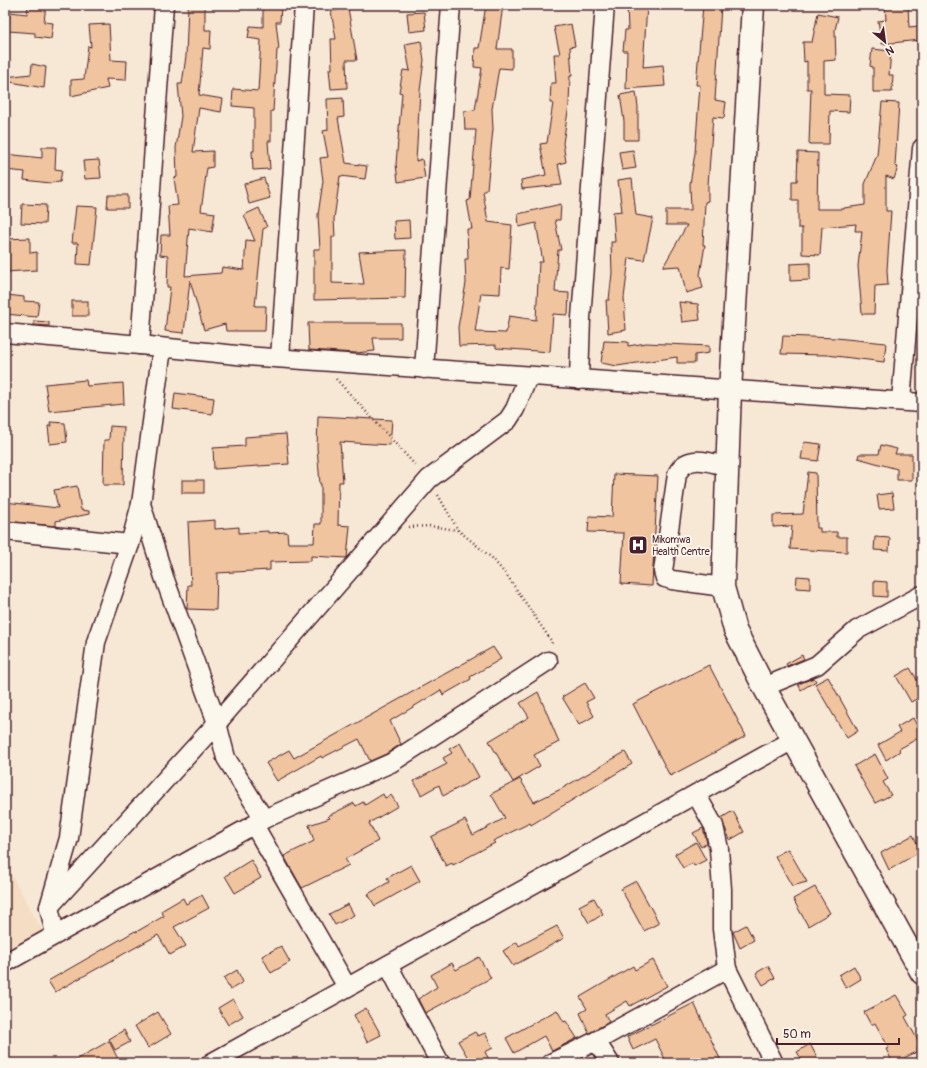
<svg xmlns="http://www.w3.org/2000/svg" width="927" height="1068" viewBox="0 0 927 1068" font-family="Pangolin,sans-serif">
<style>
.built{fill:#f5ddc4}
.building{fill:#efc49e;stroke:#4a1f2b}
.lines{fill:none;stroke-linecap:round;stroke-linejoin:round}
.street-casing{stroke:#4a1f2b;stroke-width:21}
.secondary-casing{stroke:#4a1f2b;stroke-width:25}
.path{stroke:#4a1f2b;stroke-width:2.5;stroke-dasharray:1 3;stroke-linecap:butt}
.street{stroke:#fbf7ec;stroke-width:18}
.secondary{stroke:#fbf7ec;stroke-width:22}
.labels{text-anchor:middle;stroke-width:3.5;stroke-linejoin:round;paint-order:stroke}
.poi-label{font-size:10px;fill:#4a1f2b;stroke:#fbf7ec;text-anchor:start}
</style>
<rect width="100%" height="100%" fill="#f7e8d5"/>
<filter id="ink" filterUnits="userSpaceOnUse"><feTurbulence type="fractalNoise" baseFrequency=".025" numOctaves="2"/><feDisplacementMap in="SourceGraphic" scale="8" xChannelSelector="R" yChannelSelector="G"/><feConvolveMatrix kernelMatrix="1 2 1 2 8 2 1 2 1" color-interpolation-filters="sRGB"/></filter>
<g filter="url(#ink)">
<polygon class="built" points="5,863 45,935 5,958"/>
<g class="building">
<polygon points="28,5 46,5 44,22 53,23 51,39 35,37 35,33 8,31 10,12 27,14"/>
<polygon points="188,5 205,5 205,30 211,30 210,49 203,48 199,95 223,99 221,112 199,108 193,152 213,151 213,167 207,168 201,211 215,213 212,232 189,228 185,276 221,273 222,267 244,270 246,240 255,241 244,215 259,208 267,227 263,229 255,306 266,306 265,331 226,331 225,324 204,330 190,280 184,333 165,331 170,287 167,287 168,256 160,255 161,235 170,235 168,206 178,205 174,178 177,177 176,148 181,116 178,84 182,84 186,56"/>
<polygon points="263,5 281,5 280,22 276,22 279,49 277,50 273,111 271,111 271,141 268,141 270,169 253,170 252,151 254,151 254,108 232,106 233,89 258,91 261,40 248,38 250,26 263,27"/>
<polygon points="486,5 503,5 497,49 512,49 512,69 499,68 492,109 493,129 487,189 483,192 488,222 512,225 509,269 501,268 500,294 481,293 475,332 506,333 509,316 536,320 539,262 543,262 536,223 519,227 518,214 561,204 560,220 555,220 561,250 558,250 555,292 569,293 568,315 553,314 550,352 496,348 496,345 459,346 458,327 466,283 465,259 468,259 467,229 472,229 467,201 470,200 476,130 465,130 464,111 475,110 482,68 474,67 475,48 479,48"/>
<polygon points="627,5 647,5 643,67 663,65 665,86 626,89 627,51 623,51 625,30 628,30"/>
<polygon points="703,5 721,6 715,100 726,102 724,118 713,117 708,185 708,201 705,202 703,245 705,245 700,275 703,288 686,293 680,266 663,267 687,225 666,225 666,210 691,210 690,184 695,153 700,85 696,85"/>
<polygon points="885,5 908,5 909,27 919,26 920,40 882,44 878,21 886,20"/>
<polygon points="348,8 357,60 346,60 347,88 331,89 329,69 332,69 331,39 336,39 331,11"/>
<polygon points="424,12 426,30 409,32 407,13"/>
<polygon points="818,13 838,17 835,30 836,60 824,61 824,94 850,95 849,112 830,111 829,144 809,144 811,89 807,89 807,61 804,62 803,42 812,42"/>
<polygon points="109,24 111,60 127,61 126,80 106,79 108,88 71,96 71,80 84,79 88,46 91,47 89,25"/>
<polygon points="571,24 575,46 570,47 572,76 570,76 569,105 563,143 566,162 558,164 562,185 522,189 521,180 546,175 540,144 547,143 553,103 550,103 551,83 556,83 554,54 560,54 554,27"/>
<polygon points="421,41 424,60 420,91 416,161 422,159 425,178 398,182 396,164 402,93 399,92 403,70 410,71 405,44"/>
<polygon points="872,49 891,51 889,75 893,75 892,92 873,92 873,67 870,66"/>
<polygon points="32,64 46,67 44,88 5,81 5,77 31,74"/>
<polygon points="636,92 638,107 638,140 624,140 624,121 620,95"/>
<polygon points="343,98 344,117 338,118 346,163 367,166 365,179 340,176 334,219 335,237 332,237 332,283 364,284 359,252 406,250 405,298 314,300 314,249 320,249 318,215 323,181 320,158 328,157 323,131 328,130 327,99"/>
<polygon points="882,102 899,103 895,166 898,167 894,179 886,176 886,211 891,211 887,270 888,285 875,286 874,314 862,314 858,266 862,231 855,231 856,224 822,227 820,255 802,254 802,228 798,228 798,200 792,200 792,181 797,181 798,152 818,153 817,209 844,209 844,208 865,205 865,184 877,155"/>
<polygon points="42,147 56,147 55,169 62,170 60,182 50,183 24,180 25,172 5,170 5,154 42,158"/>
<polygon points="633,150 636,168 622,170 619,152"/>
<polygon points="99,160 101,178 85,179 83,161"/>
<polygon points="264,178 270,198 249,204 244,184"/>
<polygon points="632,178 636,215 653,218 644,260 629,258 624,298 626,330 608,333 606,300 609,300 612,273 611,242 615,242 613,212 622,211 618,180"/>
<polygon points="108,195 128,195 128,208 107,208"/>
<polygon points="22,204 46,205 45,224 21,223"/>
<polygon points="76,206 97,207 91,265 77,264 78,243 72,243"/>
<polygon points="409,220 410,238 395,239 394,221"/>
<polygon points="30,238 30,253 37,252 37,270 5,272 5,239"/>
<polygon points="810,263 810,280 790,281 790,264"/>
<polygon points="7,295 24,297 24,301 39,302 37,317 5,314"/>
<rect x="72" y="301" width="16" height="15"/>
<polygon points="679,302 698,304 700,320 682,322"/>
<polygon points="34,321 49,322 49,326 34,325"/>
<polygon points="308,323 401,323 401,338 373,338 375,351 356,353 309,350"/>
<polygon points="783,336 836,338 886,343 884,362 827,355 781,354"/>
<polygon points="604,341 628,342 628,346 646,343 709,346 709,353 695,355 695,363 677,363 677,357 617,366 601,363"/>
<polygon points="86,380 87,386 123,383 124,404 49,411 45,384"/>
<polygon points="175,393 214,398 212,414 173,409"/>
<polygon points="318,416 392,420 390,445 340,442 343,482 339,482 338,525 350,526 347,558 311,556 311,561 270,562 270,570 217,573 216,610 187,609 188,585 191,585 188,522 215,520 215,529 239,527 239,533 268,531 268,533 287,532 288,543 314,543 315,524 321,524 321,484 320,484 317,447"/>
<polygon points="50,422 65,423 67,442 50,444 48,426 51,426"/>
<polygon points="110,426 124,427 123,485 103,485 104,440 109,440"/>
<polygon points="286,434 289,464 214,469 213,448 245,446 245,437"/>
<polygon points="804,442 821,444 818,461 801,459"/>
<polygon points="881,445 897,449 895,454 912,454 912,480 897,480 897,469 858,458 859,454 879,454"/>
<polygon points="808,472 816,473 817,528 820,528 820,532 837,532 837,537 847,537 847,552 790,549 792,526 773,527 773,515 803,514"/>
<polygon points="614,474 658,476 652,586 621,584 624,533 588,532 589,516 612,517"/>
<rect x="182" y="480" width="22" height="13"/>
<polygon points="77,486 81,510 89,511 89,514 56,521 56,526 5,521 5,502 58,508 54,490"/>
<polygon points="892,493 894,508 879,509 877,495"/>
<polygon points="875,537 890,538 889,551 874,550"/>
<polygon points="797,576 810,577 810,589 796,588"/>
<polygon points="874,581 887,582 887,597 874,596"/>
<polygon points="493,647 501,659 470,677 471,679 443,695 441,690 390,721 401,744 386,754 370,761 359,739 322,758 321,756 277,781 266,763 289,750 294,758"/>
<polygon points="802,655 804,659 787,666 786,664"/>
<polygon points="709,665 746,736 670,776 633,704"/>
<polygon points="910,668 922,688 922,696 911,702 896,676"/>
<polygon points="828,677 858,731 847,738 815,684"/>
<polygon points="814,678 816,681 801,690 798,684"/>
<polygon points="585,683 594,698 586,702 594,716 579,725 562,697"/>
<polygon points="538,692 559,742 534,755 540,766 513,782 489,741 529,717 520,703"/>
<polygon points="913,718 922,736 899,749 900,751 886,760 878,745 900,732 897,727"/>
<polygon points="460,743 479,777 443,796 439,785 421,795 414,781 447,764 443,758 452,753 449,749"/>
<polygon points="625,752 632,764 531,825 530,823 493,841 495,843 453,865 452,863 446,866 431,837 465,820 473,835 505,818 491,794 520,779 534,802 561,789"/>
<polygon points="875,754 888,779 883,782 891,795 875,803 854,766"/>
<polygon points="383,794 385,798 391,795 398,806 369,823 378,841 345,859 349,865 302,888 284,856 314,841 309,825 330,818 328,816 354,803 356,806 363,802 365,805"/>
<polygon points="733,811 744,832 730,840 721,818"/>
<polygon points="703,828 707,843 701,847 693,833"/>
<polygon points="913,835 921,851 889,870 881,853"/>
<polygon points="696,842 706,860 694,866 693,863 683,868 675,854"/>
<polygon points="788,849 807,882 792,886 775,856"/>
<polygon points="251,860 261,878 235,893 225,876"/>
<polygon points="411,865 420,881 375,906 368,894 389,882 387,878"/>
<polygon points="636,881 659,923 644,931 621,889"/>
<polygon points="815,887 830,913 808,926 793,899"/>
<polygon points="202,895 209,908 174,927 186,946 170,955 158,935 55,992 48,981 135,931 136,932 164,916 161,911 183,898 186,904"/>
<polygon points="594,898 603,914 589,923 579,906"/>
<polygon points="348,904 354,915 335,925 329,914"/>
<polygon points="746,925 754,940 740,948 733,932"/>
<polygon points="557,926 564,938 513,966 503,951 517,942 519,946"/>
<polygon points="281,946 290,962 271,973 262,956"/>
<polygon points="479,957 491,978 425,1013 418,999 437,987 431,975 452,963 456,970"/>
<polygon points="653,960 667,986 630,1006 627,1001 605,1014 609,1022 589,1033 580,1013 587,1009 580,997 633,966 635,970"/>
<polygon points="768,966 775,978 763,985 756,973"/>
<polygon points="854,966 861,979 846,988 839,975"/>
<polygon points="237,970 243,982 230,990 224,978"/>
<polygon points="896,995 908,1015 905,1017 921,1046 917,1048 919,1051 893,1063 886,1049 889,1048 875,1023 871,1025 864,1012"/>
<polygon points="233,999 243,1016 228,1025 218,1008"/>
<polygon points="694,1003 722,1063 667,1063 655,1039 633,1050 627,1037"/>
<polygon points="366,1008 381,1035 367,1042 354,1015"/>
<polygon points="557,1010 564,1022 566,1021 577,1038 552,1051 544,1036 514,1053 506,1038"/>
<polygon points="158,1012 171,1034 148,1048 135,1026"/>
<polygon points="124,1030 130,1042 115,1050 109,1039"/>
<polygon points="475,1032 478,1036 485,1033 493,1048 485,1052 491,1063 471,1063 458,1041"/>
<polygon points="109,1041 120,1063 70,1063"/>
<polygon points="810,1044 818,1059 811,1063 804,1063 797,1052"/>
</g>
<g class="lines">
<g class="street-casing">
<g id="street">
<polyline points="5,333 140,345 246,356 922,403"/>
<polyline points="140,345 164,5"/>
<polyline points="162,348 141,504 164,577 217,723 226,758 264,819"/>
<polyline points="280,358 304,5"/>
<polyline points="424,369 451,5"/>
<polyline points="579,380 581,318 605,5"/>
<polyline points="901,401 922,148"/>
<polyline points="5,531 130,544"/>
<path d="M 723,587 L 672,580 L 665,578 L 663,571 L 677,474 C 687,453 710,462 728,467"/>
<polyline points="764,687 817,665 857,630 922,595"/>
<polyline points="254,825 347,987"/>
<polyline points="49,907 217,723 429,479 508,420 515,409 528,377"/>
<polyline points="55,934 49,907 69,838 96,642 130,544 141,504"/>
<polyline points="5,963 264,819 391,763 548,661"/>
<polyline points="388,965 440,1063"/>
<polyline points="727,969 774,1063"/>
<polyline points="596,1041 610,1063"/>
<polyline points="211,1063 793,740"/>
<polyline points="551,1063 596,1041 727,969 722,929 722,889 719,849 714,826 696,794"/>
</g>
</g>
<g class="secondary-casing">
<polyline id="secondary" points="753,5 730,391 723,587 735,630 764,687 922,973"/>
</g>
<g class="path">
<polyline points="336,379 417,467"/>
<polyline points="438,495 458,530 492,558 508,577 552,642 551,645"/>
<polyline points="409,527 430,526 457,530"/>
</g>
<use href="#street" class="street"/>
<use href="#secondary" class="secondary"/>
</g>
</g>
<defs>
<g id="hospital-square" transform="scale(1)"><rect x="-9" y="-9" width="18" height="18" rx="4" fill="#4a1f2b" stroke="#fbf7ec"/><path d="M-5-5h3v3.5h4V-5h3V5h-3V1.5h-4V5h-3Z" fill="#fff"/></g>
</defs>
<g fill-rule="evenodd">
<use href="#hospital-square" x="638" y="545"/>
</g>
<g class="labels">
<g class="poi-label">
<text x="652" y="543">Mikomwa<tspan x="652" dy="12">Health Centre</tspan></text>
</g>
</g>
<rect width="927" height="1068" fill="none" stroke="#fbf7ec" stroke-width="20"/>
<rect x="10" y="10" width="907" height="1048" fill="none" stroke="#4a1f2b" stroke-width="1.5" filter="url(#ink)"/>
<g transform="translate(885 42) rotate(151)" stroke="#fbf7ec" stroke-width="3" paint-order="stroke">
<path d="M0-3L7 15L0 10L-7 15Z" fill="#4a1f2b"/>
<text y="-6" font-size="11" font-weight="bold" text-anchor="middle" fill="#4a1f2b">N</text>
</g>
<path d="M777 1038v6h122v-6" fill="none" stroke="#4a1f2b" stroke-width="2"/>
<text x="783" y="1038" font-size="12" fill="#4a1f2b" stroke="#fbf7ec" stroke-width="3" paint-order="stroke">50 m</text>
</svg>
